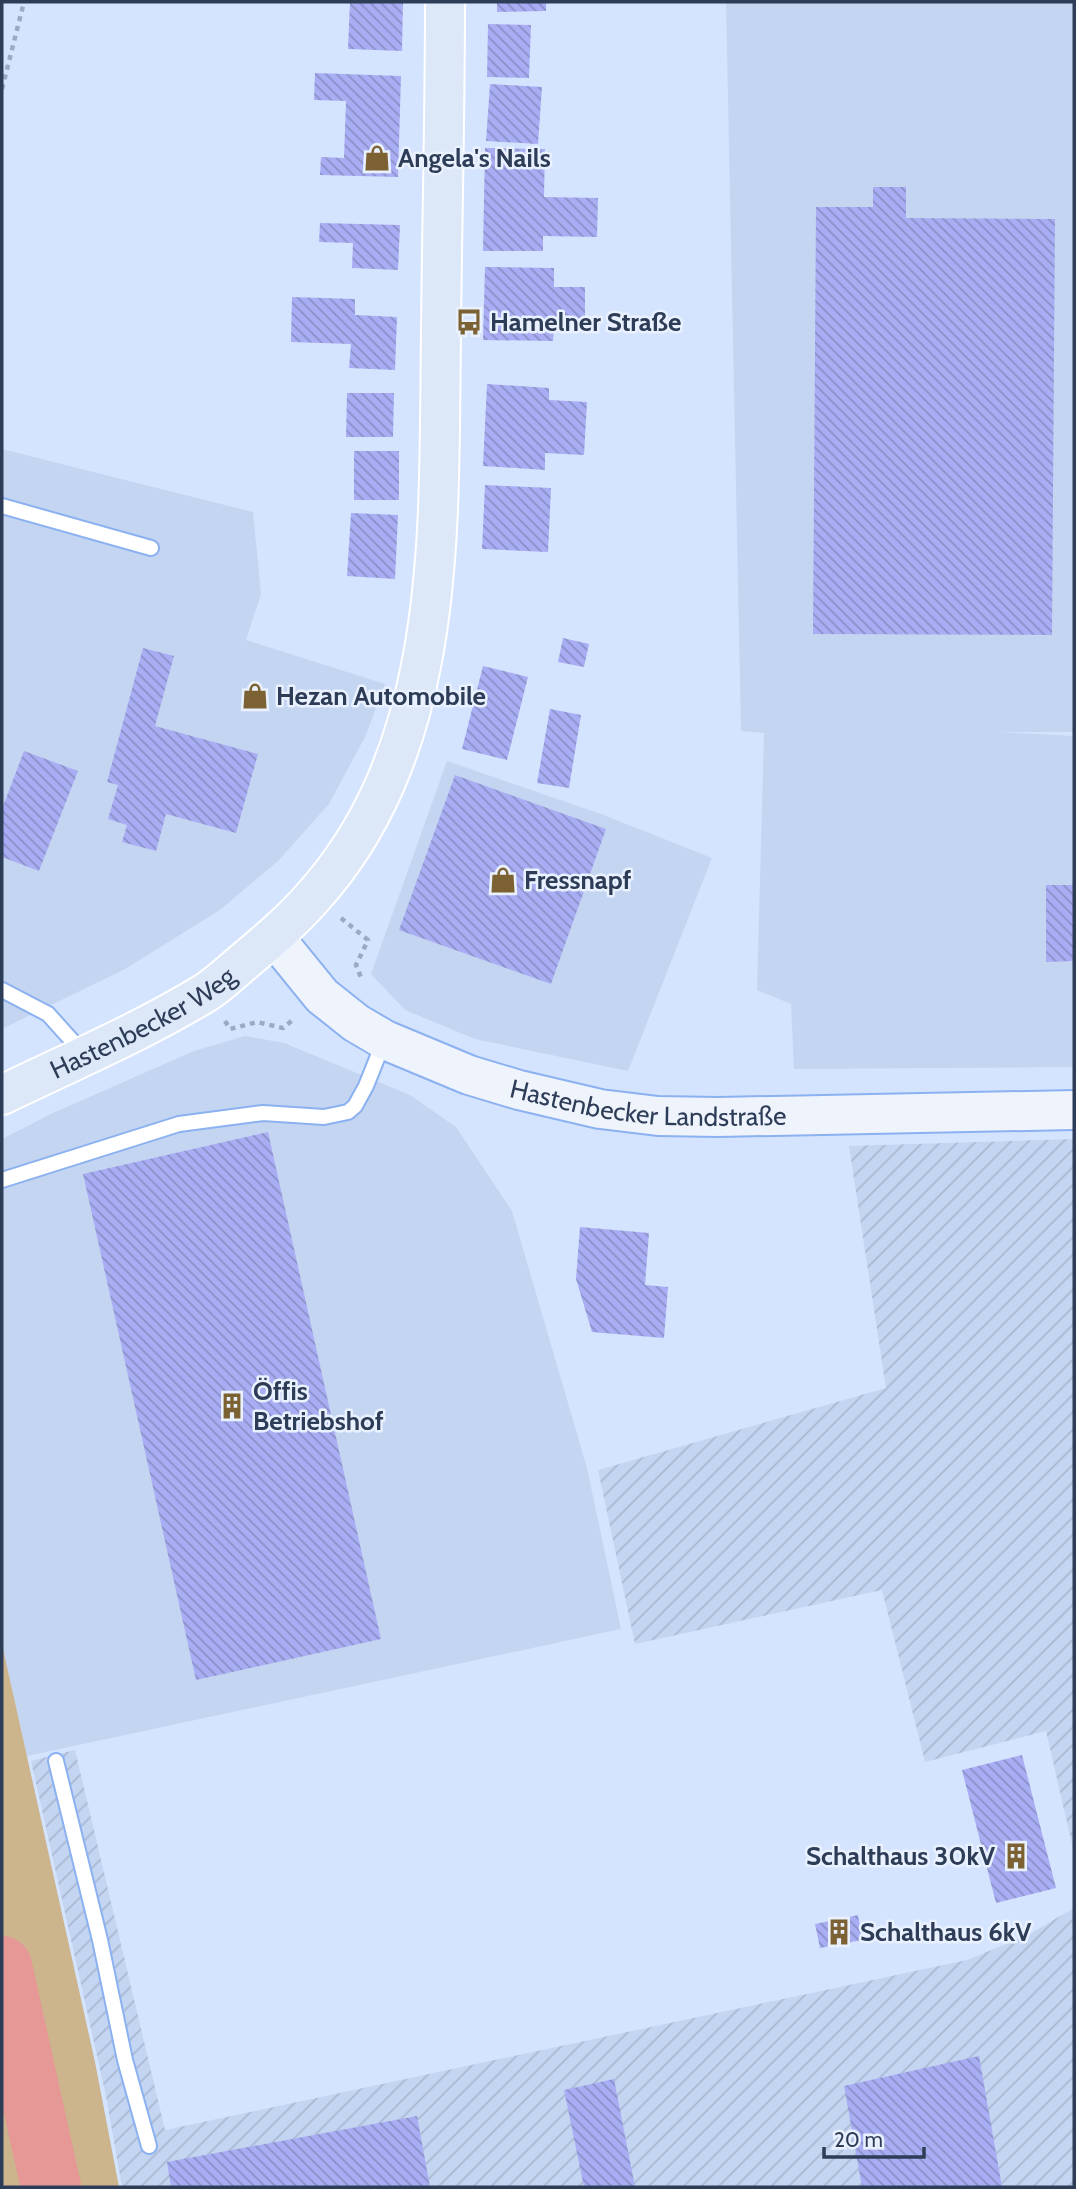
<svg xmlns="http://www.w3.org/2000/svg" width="1076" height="2189" viewBox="0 0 1076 2189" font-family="Cabin,sans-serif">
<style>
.built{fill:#c4d5f2}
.industrial{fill:url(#industrial-furrows)}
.green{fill:#ccb48c}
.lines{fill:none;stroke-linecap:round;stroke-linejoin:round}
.river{stroke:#e69897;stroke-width:60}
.building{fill:url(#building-back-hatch)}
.service-casing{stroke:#8bb1f0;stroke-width:18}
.secondary-casing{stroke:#8bb1f0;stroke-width:42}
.primary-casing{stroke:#fff;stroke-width:42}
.path{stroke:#9aa9c4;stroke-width:4.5;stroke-dasharray:5 5;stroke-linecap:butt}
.service{stroke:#fff;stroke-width:14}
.secondary{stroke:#eef3fc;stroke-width:38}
.primary{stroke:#dce7f8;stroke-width:38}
.labels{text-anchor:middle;stroke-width:5;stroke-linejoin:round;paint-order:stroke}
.poi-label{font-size:26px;font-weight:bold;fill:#2e3d57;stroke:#e9f1ff;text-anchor:start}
.street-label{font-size:26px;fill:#2e3d57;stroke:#e9f1ff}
</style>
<defs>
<pattern id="industrial-furrows" width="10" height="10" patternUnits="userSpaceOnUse" patternTransform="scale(1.75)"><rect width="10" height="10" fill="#c4d5f2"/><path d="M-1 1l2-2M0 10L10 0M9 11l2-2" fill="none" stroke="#a9b8d2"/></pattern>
<pattern id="building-back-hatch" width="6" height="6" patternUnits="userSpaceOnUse" patternTransform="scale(1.75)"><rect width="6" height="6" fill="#a9aef4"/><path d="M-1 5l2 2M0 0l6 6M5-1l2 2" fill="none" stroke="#8a8fc8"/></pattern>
</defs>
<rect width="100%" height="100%" fill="#d4e4ff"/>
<g class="built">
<polygon points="726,2 1074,2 1074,732 1000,732 1074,736 1074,1067 794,1069 791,1004 757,990 764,733 741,731"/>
<polygon points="2,449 253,512 261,594 246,640 385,684 366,735 329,804 278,861 220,910 125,969 2,1029"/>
<polygon points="447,761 601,814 712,858 628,1071 475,1039 405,1010 371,974"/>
<polygon points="245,1036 284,1043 410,1095 456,1127 512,1211 587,1468 621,1629 27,1756 2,1644 2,1139 53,1113 194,1051"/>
</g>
<g class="industrial">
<polygon points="1074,1139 1074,1853 1046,1731 925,1762 882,1590 635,1644 598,1470 886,1388 849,1146"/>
<polygon points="75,1750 165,2130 967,1960 1026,1936 1074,1908 1074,2187 122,2187 106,2096 31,1761"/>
</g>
<polygon class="green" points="2,1644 95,2062 119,2187 2,2187"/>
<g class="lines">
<polyline class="river" points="2,1966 51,2187"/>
</g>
<g class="building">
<polygon points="350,2 403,3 402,51 348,49"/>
<polygon points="497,2 546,2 546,11 497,12"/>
<polygon points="488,24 531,25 529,78 487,77"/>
<polygon points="315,73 401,76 398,177 320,175 321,157 344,158 346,101 314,100"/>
<polygon points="490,84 542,87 538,144 486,141"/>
<polygon points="485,148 545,149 544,197 598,198 597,237 543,236 543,251 483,251"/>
<polygon points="873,187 906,187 906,218 1055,219 1052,635 813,634 816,207 873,207"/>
<polygon points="320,223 400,225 398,270 352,268 353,243 319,242"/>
<polygon points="485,267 554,268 554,287 585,287 585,327 554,326 553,341 483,340"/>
<polygon points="292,297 355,299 355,315 397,317 395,370 349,368 351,344 291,342"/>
<polygon points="487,384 549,388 549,400 587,402 584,455 545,453 545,470 483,466"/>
<polygon points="347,393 394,393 393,437 346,437"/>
<rect x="354" y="451" width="45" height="49"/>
<polygon points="485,485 551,488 548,552 482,549"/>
<polygon points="351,513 398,515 395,579 347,576"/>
<polygon points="563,638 589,644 584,667 558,662"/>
<polygon points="143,648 174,656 155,726 258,754 236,833 166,814 156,851 122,842 127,825 108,819 118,785 107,782"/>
<polygon points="483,666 528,677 507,760 462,749"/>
<polygon points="550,709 581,715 569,788 537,783"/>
<polygon points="24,751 78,771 39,871 2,857 2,809"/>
<polygon points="455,775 606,829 551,984 399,930"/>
<polygon points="1046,885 1074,885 1074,961 1046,962"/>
<polygon points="268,1132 381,1639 196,1680 83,1174"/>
<polygon points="580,1227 649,1233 645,1285 668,1287 664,1338 592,1332 576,1279"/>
<polygon points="1022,1755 1056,1888 996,1903 962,1770"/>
<polygon points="858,1915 862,1940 820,1948 815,1924"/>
<polygon points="979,2056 1002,2187 862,2187 844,2086"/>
<polygon points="614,2079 635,2187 584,2187 564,2090"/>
<polygon points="417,2116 430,2187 171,2187 167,2162"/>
</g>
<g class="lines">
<g class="service-casing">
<g id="service">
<polyline points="2,506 151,548"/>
<polyline points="2,990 48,1014 84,1054"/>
<polyline points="2,1180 179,1124 263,1113 324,1117 348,1112 355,1106 366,1086 384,1041"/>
<polyline points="56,1761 100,1940 125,2060 149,2146"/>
</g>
</g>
<g class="secondary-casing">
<g id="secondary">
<path id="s1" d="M 274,937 L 322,996 L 356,1023 L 385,1040 L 469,1075 L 519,1090 L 600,1109 L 658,1116 L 718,1117 L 1074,1110"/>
</g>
</g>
<g class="primary-casing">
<g id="primary">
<path id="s2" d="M 2,1095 C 70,1062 141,1032 205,993 C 218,985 229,974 241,964 C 266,943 291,922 312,898 C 450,745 438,526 441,334 C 442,223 445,112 445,2"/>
</g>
</g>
<g class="path">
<polyline points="2,89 24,2"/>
<polyline points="341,918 368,940 356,965 362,980"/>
<polyline points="225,1021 230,1029 257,1022 283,1028 295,1018"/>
</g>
<use href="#service" class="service"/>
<use href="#secondary" class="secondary"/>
<use href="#primary" class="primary"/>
</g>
<defs>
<g id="shop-bare" transform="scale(2.1)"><path d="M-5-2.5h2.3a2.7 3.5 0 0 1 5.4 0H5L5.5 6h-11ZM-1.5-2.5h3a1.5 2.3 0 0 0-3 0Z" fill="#7c6233" stroke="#e9f1ff" stroke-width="2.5" paint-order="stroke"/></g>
<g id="bus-bare" transform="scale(2.1)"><path d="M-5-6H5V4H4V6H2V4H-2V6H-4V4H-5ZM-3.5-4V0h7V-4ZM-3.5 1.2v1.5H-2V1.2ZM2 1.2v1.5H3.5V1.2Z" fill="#7c6233" stroke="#e9f1ff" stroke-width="2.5" paint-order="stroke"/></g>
<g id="building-bare" transform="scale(2.1)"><path d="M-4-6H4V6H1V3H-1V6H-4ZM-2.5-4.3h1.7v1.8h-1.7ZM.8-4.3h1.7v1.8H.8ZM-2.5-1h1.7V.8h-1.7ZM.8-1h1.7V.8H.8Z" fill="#7c6233" stroke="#e9f1ff" stroke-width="2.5" paint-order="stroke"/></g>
</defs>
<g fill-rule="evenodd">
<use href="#shop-bare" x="377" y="158"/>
<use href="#bus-bare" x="469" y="322"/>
<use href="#shop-bare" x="255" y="696"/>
<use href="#shop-bare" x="503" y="880"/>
<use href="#building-bare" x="232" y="1406"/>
<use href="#building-bare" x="1016" y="1856"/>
<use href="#building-bare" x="839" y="1932"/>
</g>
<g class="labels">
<g class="poi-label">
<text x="398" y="167">Angela's Nails</text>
<text x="490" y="331">Hamelner Straße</text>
<text x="276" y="705">Hezan Automobile</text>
<text x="524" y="889">Fressnapf</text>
<text x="253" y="1400">Öffis<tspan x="253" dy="30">Betriebshof</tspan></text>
<text x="995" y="1865" text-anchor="end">Schalthaus 30kV</text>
<text x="860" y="1941">Schalthaus 6kV</text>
</g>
<g class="street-label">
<text dy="9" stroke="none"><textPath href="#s2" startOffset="158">Hastenbecker Weg</textPath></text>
<text dy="9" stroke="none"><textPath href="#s1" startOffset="427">Hastenbecker Landstraße</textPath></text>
</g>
</g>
<rect width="1076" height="2189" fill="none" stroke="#2e3d57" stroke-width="7"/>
<path d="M824 2147v10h100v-10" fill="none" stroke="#2e3d57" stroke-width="3.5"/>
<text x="834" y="2147" font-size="21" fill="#2e3d57" stroke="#e9f1ff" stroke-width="5" paint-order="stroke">20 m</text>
</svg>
